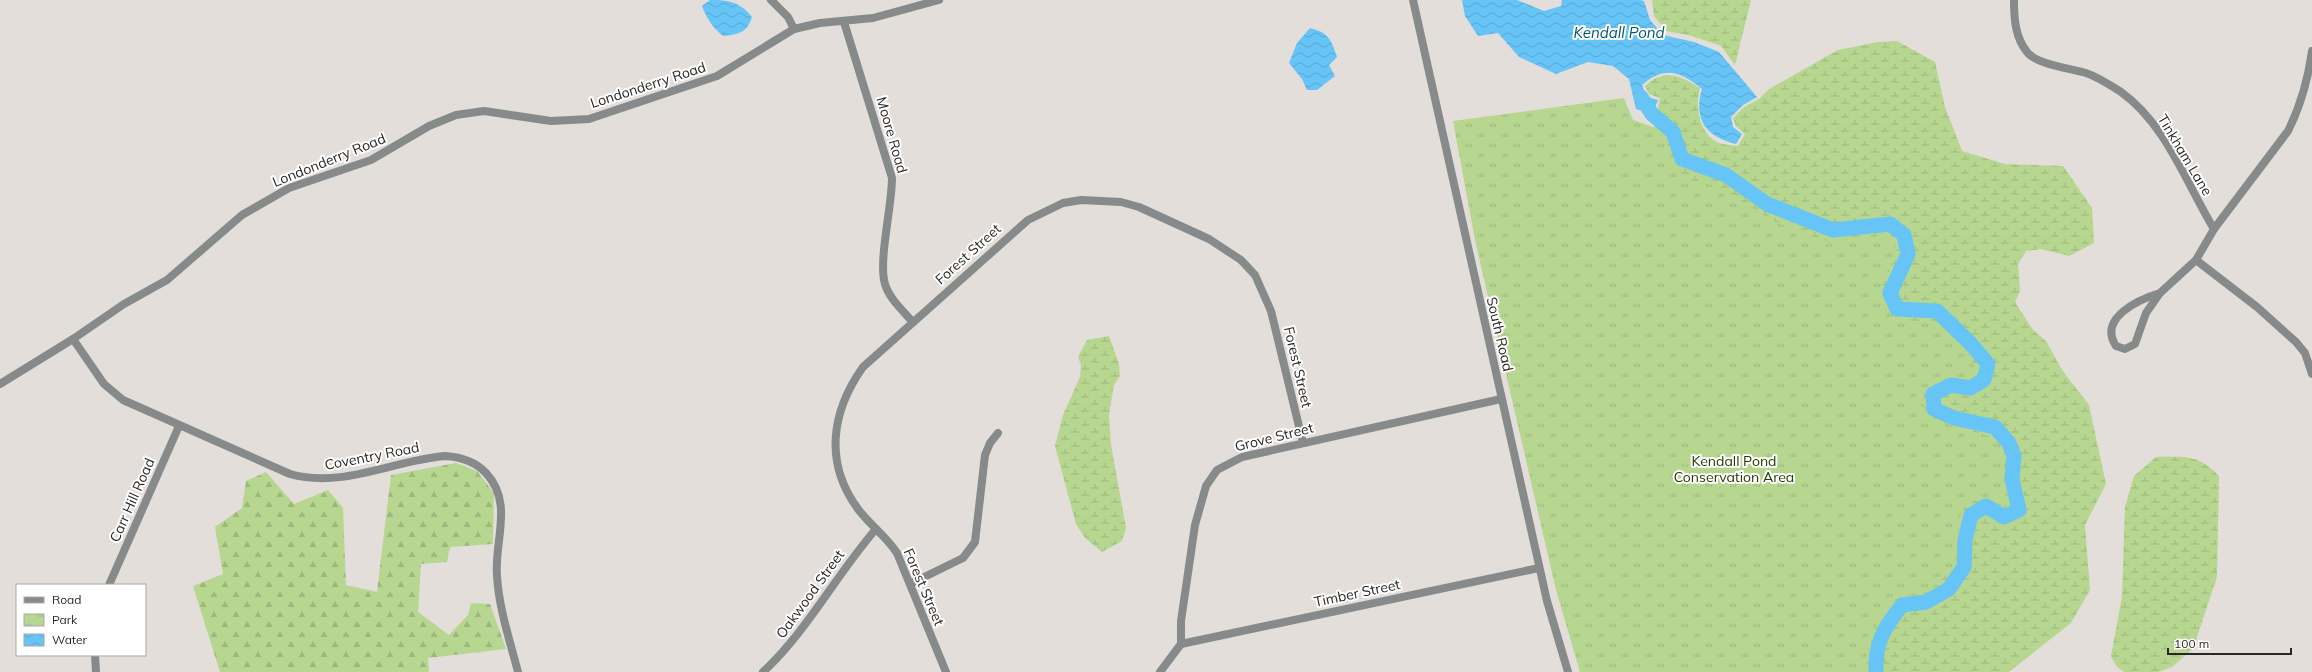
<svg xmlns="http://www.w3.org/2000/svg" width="2312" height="672" viewBox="0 0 2312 672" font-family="Mulish,sans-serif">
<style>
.forest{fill:url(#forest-firs)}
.wetland{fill:url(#wetland-marsh)}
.park{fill:url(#park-tufts)}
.water{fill:url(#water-waves)}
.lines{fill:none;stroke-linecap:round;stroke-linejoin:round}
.river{stroke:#66c4f6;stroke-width:15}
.minor{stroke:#878a8b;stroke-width:8}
.tertiary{stroke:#878a8b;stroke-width:8}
.labels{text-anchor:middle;stroke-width:4;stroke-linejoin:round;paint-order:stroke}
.street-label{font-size:14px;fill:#292725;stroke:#fff}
.park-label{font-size:14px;fill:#263b00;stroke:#fff}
.water-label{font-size:15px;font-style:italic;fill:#035374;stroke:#fff}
</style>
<defs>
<pattern id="forest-firs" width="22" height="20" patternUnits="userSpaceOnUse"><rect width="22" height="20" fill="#b7d690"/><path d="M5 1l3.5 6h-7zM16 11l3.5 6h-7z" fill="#9db87c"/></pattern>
<pattern id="wetland-marsh" width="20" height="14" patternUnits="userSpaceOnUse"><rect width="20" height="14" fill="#b7d690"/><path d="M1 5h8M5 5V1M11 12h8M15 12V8" fill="none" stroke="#9db87c"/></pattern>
<pattern id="park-tufts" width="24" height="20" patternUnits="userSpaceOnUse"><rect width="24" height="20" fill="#b7d690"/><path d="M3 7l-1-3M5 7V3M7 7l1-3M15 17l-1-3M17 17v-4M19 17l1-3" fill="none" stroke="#9db87c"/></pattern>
<pattern id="water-waves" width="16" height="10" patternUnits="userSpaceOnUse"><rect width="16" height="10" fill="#66c4f6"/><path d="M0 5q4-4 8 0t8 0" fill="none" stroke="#58a8d3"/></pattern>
</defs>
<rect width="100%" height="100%" fill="#e3ded9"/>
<polygon class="forest" points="456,463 477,471 494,493 493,544 450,547 447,562 421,564 418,612 449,635 468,615 471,603 490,604 506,649 428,658 429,672 220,672 193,586 223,574 215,527 242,508 246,481 266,472 294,504 328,490 343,508 346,585 377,592 391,475"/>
<g class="wetland">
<polygon points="1652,0 1751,0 1735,65 1721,46 1692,36 1666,31 1654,16"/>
<path d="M 1897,41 L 1935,62 L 1945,107 L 1962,151 L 2005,164 L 2063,166 L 2092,208 L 2094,243 L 2069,256 L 2041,249 L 2026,251 L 2018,264 L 2020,291 L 2015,302 L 2033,330 L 2046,341 L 2062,370 L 2089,405 L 2106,484 L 2085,525 L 2090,590 L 2071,623 L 2009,672 L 1713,672 L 1649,152 L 1660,98 L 1649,94 L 1645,86 C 1664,68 1680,75 1700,88 C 1695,107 1699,134 1719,143 C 1725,145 1732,145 1738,146 L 1745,134 L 1736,126 L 1733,118 L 1744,107 L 1759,99 L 1769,89 L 1838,50 L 1878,42 Z"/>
<polygon points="1109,336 1119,364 1120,376 1114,385 1109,415 1111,445 1126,528 1122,541 1102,552 1085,538 1076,524 1055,446 1063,415 1080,377 1081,365 1078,357 1087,340"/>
<path d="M 2156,457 C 2185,457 2198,454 2219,476 L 2217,577 L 2193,649 L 2172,667 L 2158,672 L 2124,672 L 2116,666 L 2111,656 L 2122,597 L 2125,507 L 2134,476 Z"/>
</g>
<path class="park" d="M 1624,98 L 1633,120 L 1656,128 L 1674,154 L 1683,179 L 1717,186 L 1773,221 L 1821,240 L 1856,241 L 1882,234 L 1897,249 L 1882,284 L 1885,310 L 1901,321 L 1925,321 L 1940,325 L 1967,354 L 1979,373 L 1973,379 L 1951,377 L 1929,383 L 1923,397 L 1926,413 L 1942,423 L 1990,436 L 2003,446 C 2005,465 2002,485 2008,503 L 2002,506 C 1992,501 1982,496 1971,502 C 1948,516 1965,553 1950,570 C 1943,578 1931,591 1920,595 C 1915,597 1907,594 1902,596 C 1881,603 1861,652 1868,672 L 1580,672 L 1556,590 L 1475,240 L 1453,121 Z"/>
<g class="water">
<path d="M 710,0 C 729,0 740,2 752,17 C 747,33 739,34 723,36 C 712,27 707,19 702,6 Z"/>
<path d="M 1462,0 L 1517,0 L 1544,11 L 1561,6 L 1562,0 L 1640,0 L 1644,1 L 1650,20 L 1663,35 L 1694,42 L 1719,52 L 1757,97 L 1743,105 L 1731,117 L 1733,127 L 1742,134 L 1736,144 C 1706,137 1693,119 1702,89 C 1681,72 1665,65 1642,85 L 1647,97 L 1658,100 L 1652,114 L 1636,109 L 1629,79 L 1613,66 L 1588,62 L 1556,74 L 1519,57 L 1498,33 L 1478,36 L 1465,16 Z"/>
<path d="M 1310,28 C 1329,33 1331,39 1337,57 L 1329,65 L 1335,76 L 1317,90 L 1307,90 L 1302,79 L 1289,63 L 1297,43 Z"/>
</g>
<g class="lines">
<path class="river" d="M 1641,97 L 1652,114 L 1673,132 L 1682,159 L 1726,175 L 1767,204 L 1833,230 L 1890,224 L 1904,235 L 1908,254 L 1890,293 L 1897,309 L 1937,311 L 1971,344 L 1988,364 L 1984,380 L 1970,388 L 1951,385 L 1933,394 L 1934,409 L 1954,418 L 1995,427 L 2009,443 L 2014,456 L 2012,479 L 2019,510 L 2004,517 L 1986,506 L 1971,515 L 1965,540 L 1964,567 L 1949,589 L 1926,602 L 1902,605 C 1884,628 1875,642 1876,672"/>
<g class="minor">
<polyline points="771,0 788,17 794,29"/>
<path d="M 2014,0 C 2014,18 2015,37 2027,52 C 2037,65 2070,68 2086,73 C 2098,77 2110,85 2121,92 C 2166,124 2186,183 2214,229"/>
<path d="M 844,22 L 892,178 C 892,207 878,261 885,284 C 889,298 902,310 912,321"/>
<polyline points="2196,260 2257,307 2296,342 2305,353 2312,374"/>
<path d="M 2160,293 C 2140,299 2097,318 2116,346 L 2125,349 L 2135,344 L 2146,313 L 2160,293 L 2196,260 L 2214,229 L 2288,131 C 2301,105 2308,80 2312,51"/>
<path d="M 73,339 L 104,384 L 123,400 L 290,474 C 342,489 394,460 445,456 C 461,457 475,461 486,473 C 514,503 494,541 497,576 C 499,609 510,641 518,672"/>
<polyline points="910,584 963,558 975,542 985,455 990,443 998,433"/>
<polyline points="109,585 179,426"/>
<polyline points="1181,644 1539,568"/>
<polyline points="95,655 96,672"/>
<path d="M 763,672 C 808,630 836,575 876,529"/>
<path d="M 946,672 L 897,553 C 886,536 870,525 858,509 C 824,463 831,412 863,367 L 1028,220 L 1063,203 L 1081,200 L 1121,202 L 1139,207 L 1209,239 L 1241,260 L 1255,275 L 1271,311 L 1303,443"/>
<polyline points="1160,672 1181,644 1181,621 1195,525 1206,486 1217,470 1242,457 1501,399"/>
</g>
<g class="tertiary">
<polyline points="1413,0 1547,601 1568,672"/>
<polyline points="0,384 73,339 124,304 167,280 242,215 289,188 371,160 429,126 456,115 484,111 551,121 589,119 717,76 794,29 820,23 873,18 939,0"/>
</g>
</g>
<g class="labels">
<g class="street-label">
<text transform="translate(648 85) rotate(-18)" y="5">Londonderry Road</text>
<text transform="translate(892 135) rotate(74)" y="5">Moore Road</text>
<text transform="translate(2185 155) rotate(59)" y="5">Tinkham Lane</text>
<text transform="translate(329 160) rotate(-22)" y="5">Londonderry Road</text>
<text transform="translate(968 254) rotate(-42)" y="5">Forest Street</text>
<text transform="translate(1500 334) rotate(77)" y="5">South Road</text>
<text transform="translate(1298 367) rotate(77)" y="5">Forest Street</text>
<text transform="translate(1274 437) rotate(-14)" y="5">Grove Street</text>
<text transform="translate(372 456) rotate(-11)" y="5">Coventry Road</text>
<text transform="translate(132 500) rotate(-66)" y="5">Carr Hill Road</text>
<text transform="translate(924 587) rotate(67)" y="5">Forest Street</text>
<text transform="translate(1357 593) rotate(-12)" y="5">Timber Street</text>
<text transform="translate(810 594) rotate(-54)" y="5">Oakwood Street</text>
</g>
<g class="park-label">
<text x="1734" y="466">Kendall Pond<tspan x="1734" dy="16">Conservation Area</tspan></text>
</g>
<g class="water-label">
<text x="1619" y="38">Kendall Pond</text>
</g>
</g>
<rect x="16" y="584" width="130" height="72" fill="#ffffff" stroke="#a9a9a8"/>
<rect x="24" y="597" width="20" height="6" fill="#878a8b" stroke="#a9a9a8"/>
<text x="52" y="604" font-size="12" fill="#292725">Road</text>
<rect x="24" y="614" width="20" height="12" fill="url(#park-tufts)" stroke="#a9a9a8"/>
<text x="52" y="624" font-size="12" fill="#292725">Park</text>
<rect x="24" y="634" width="20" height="12" fill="url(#water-waves)" stroke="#a9a9a8"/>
<text x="52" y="644" font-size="12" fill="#292725">Water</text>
<path d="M2168 648v6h123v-6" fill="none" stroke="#292725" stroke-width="2"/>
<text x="2174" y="648" font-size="12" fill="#292725" stroke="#ffffff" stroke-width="3" paint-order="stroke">100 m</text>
</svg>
